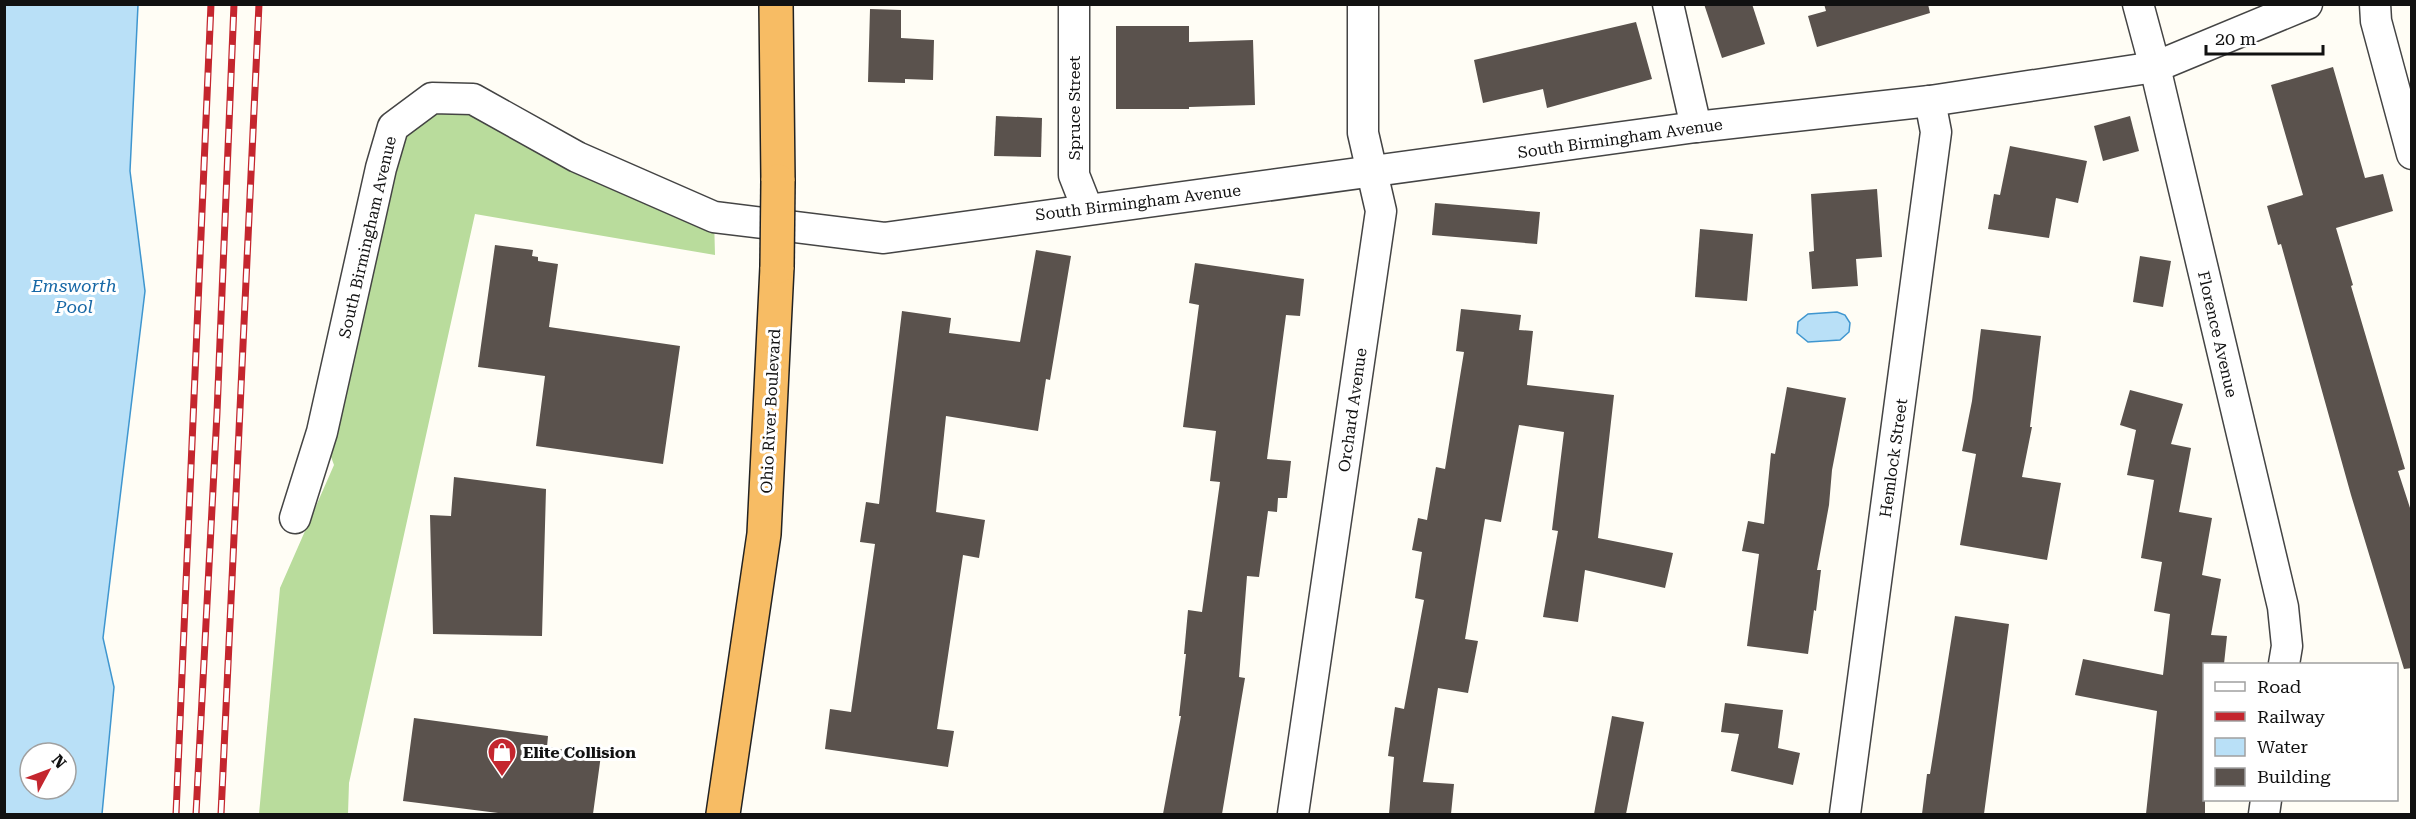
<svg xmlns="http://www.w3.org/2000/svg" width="2416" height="819" viewBox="0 0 2416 819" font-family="'Roboto Serif',serif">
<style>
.forest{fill:#b9dc9c}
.water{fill:#b9e0f7;stroke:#3f96cf;stroke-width:1.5;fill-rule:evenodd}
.building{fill:#5a524d}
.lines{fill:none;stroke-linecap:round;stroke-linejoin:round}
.minor-casing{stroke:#444;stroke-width:33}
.trunk-casing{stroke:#222;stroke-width:36}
.minor{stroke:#fff;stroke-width:30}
.trunk{stroke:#f7bc64;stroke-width:33}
.rail-casing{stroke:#c4262e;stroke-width:7}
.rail{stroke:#fff;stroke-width:4.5;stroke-dasharray:14;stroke-linecap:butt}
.trunk-bridge-casing{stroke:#222;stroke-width:36;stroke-linecap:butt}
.trunk-bridge{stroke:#f7bc64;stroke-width:33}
.labels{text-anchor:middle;stroke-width:6;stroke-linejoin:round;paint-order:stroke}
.street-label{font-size:16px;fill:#111;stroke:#fff}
.poi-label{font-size:16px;font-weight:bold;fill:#111;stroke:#fff;text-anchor:start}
.water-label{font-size:18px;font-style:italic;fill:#1768a6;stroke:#fff}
</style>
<rect width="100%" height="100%" fill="#fffdf5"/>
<polygon class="forest" points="432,98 714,217 715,255 475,214 349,783 348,814 259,814 280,588 334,465 322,432 381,168"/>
<g class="water">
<path d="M 5,4 L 138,5 L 130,171 L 145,291 L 103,638 L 114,687 L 102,814 L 5,814 ZM 30,753 L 66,753 L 66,789 L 30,789 Z"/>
<polygon points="1837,312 1845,315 1850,323 1849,332 1840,340 1808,342 1797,333 1798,322 1808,314"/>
</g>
<g class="building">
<polygon points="1704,4 1752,4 1765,44 1722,58"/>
<polygon points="1824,4 1928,4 1930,13 1817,47 1808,16 1826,11"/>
<polygon points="870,9 901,10 901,38 934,40 933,80 905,79 905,83 868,82"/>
<polygon points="1636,22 1652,79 1547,108 1543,89 1483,103 1474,60"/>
<polygon points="1116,26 1189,26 1189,42 1253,40 1255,105 1189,107 1189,109 1116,109"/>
<polygon points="2333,67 2365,178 2383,174 2393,211 2336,228 2353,285 2351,286 2405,469 2398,471 2412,514 2412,668 2404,669 2351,495 2281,244 2278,245 2267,206 2303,195 2271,85"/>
<polygon points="996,116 1042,118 1041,157 994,156"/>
<polygon points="2130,116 2139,151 2103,161 2094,126"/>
<polygon points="2010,146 2087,161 2078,203 2056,198 2049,238 1988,229 1994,194 2000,195"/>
<polygon points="1877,189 1882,257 1856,259 1858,286 1812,289 1809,252 1814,251 1811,194"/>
<polygon points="1435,203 1540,212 1537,244 1432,235"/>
<polygon points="1700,229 1753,234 1747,301 1695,297"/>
<polygon points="495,245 533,250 532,256 538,257 538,261 558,264 549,327 680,346 663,464 536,446 545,376 478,367"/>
<polygon points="1036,250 1071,256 1050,380 1046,379 1038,431 946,416 936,512 985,520 979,558 963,555 937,729 954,731 948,767 825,749 830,709 851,712 875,544 860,542 866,502 879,504 902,311 951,318 949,333 1020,342"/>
<polygon points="2140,256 2171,261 2163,307 2133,302"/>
<polygon points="1195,263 1304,279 1300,316 1286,315 1267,459 1291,461 1287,498 1278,498 1277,512 1268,511 1259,577 1247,576 1239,677 1245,678 1222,814 1163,814 1181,716 1179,716 1186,654 1184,654 1188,610 1202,612 1220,482 1210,481 1216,431 1183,427 1199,305 1189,303"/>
<polygon points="1461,309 1521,315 1519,330 1533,331 1527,385 1614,395 1598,538 1673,553 1665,588 1585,570 1578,622 1543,617 1558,531 1552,530 1564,432 1519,425 1501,522 1485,519 1465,639 1478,641 1468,693 1438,688 1423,782 1454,784 1451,814 1389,814 1394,757 1388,756 1395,707 1404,709 1424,600 1415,598 1422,552 1412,550 1418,518 1427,520 1436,467 1445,469 1464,352 1456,351"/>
<polygon points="1981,329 2041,336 2030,427 2032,427 2022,477 2061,483 2047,560 1960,545 1976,454 1962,451 1972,401"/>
<polygon points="1787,387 1846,398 1832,470 1829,505 1817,570 1821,570 1816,611 1814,610 1808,654 1747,646 1759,554 1742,551 1748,521 1764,524 1771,453 1775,454"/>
<polygon points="2130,390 2183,404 2171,444 2191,448 2179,512 2212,518 2202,575 2221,579 2211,635 2227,636 2224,664 2205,664 2205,814 2146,814 2157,711 2075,695 2083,659 2163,675 2170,614 2154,611 2162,562 2141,558 2154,480 2127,475 2136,430 2120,425"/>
<polygon points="454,477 546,489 542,636 433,634 430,515 451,516"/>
<polygon points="1955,616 2009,624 1984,814 1922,814 1927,774 1930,774"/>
<polygon points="1725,703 1783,710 1778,748 1800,753 1793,785 1731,771 1739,734 1721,732"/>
<polygon points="1612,716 1644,722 1626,814 1594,814"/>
<polygon points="414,718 548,736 547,747 601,755 593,814 506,814 403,801"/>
</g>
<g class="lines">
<g class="minor-casing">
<g id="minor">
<polyline points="1074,4 1074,175 1087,208"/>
<polyline points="1668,4 1696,127"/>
<polyline points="2138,4 2155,67 2283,607 2287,646 2284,664"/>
<polyline points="2375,4 2376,21 2412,154"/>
<polyline points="295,518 322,432 381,168 393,127 432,98 473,99 577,157 714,217 884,238 1696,127 1930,101 2155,67 2307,4"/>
<polyline points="1293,814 1381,211 1363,133 1363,4"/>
<polyline points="1845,814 1936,132 1930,101"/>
<polyline points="2264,814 2266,800"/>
</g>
</g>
<g class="trunk-casing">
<g id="trunk">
<polyline points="776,4 778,181"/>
<polyline points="723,814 764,534 777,267"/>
</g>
</g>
<use href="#minor" class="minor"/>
<use href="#trunk" class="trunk"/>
<g class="rail-casing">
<g id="rail">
<polyline points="176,814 211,4"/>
<polyline points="196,814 217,413 234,4"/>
<polyline points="221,814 259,4"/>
</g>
</g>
<use href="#rail" class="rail"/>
<g class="trunk-bridge-casing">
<polyline id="trunk-bridge" points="777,267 778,181"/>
</g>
<use href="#trunk-bridge" class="trunk-bridge"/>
</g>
<defs>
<g id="shop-pin" transform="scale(1.5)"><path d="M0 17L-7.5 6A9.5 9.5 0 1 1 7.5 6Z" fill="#c4262e" stroke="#fff"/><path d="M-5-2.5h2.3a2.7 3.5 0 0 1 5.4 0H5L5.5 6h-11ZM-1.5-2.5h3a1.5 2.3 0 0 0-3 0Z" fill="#fff"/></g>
</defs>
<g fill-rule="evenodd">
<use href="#shop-pin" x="502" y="752"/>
</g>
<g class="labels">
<g class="street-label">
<text transform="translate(1074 108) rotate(-90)" y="6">Spruce Street</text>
<text transform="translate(1620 138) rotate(-8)" y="6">South Birmingham Avenue</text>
<text transform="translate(1138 202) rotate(-7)" y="6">South Birmingham Avenue</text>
<text transform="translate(367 237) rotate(-77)" y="6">South Birmingham Avenue</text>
<text transform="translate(2218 334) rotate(77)" y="6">Florence Avenue</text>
<text transform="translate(1352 410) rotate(-82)" y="6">Orchard Avenue</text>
<text transform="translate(770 411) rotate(-87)" y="6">Ohio River Boulevard</text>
<text transform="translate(1893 458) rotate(-82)" y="6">Hemlock Street</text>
</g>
<g class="poi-label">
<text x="523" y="758">Elite Collision</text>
</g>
<g class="water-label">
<text x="74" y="292">Emsworth<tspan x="74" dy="21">Pool</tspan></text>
</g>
</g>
<rect width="2416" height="819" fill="none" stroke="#111111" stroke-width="12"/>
<rect x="2203" y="663" width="195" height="138" fill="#ffffff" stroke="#a0a0a0" stroke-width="1.5"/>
<rect x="2215" y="682" width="30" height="9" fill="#ffffff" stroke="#a0a0a0" stroke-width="1.5"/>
<text x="2257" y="693" font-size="18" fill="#111111">Road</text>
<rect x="2215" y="712" width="30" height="9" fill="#c4262e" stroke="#a0a0a0" stroke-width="1.5"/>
<text x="2257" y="723" font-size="18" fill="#111111">Railway</text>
<rect x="2215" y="738" width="30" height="18" fill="#b9e0f7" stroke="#a0a0a0" stroke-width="1.5"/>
<text x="2257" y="753" font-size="18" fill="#111111">Water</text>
<rect x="2215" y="768" width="30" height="18" fill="#5a524d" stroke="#a0a0a0" stroke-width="1.5"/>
<text x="2257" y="783" font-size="18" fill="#111111">Building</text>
<g transform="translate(48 771) rotate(49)"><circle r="28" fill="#ffffff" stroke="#a0a0a0" stroke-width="1.5"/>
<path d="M0-4.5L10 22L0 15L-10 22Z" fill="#c4262e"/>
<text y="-9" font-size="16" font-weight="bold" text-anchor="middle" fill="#111111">N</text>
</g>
<path d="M2206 45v9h117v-9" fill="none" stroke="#111111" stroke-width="3"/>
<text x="2215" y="45" font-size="18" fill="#111111" stroke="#ffffff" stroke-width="4.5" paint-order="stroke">20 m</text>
</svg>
